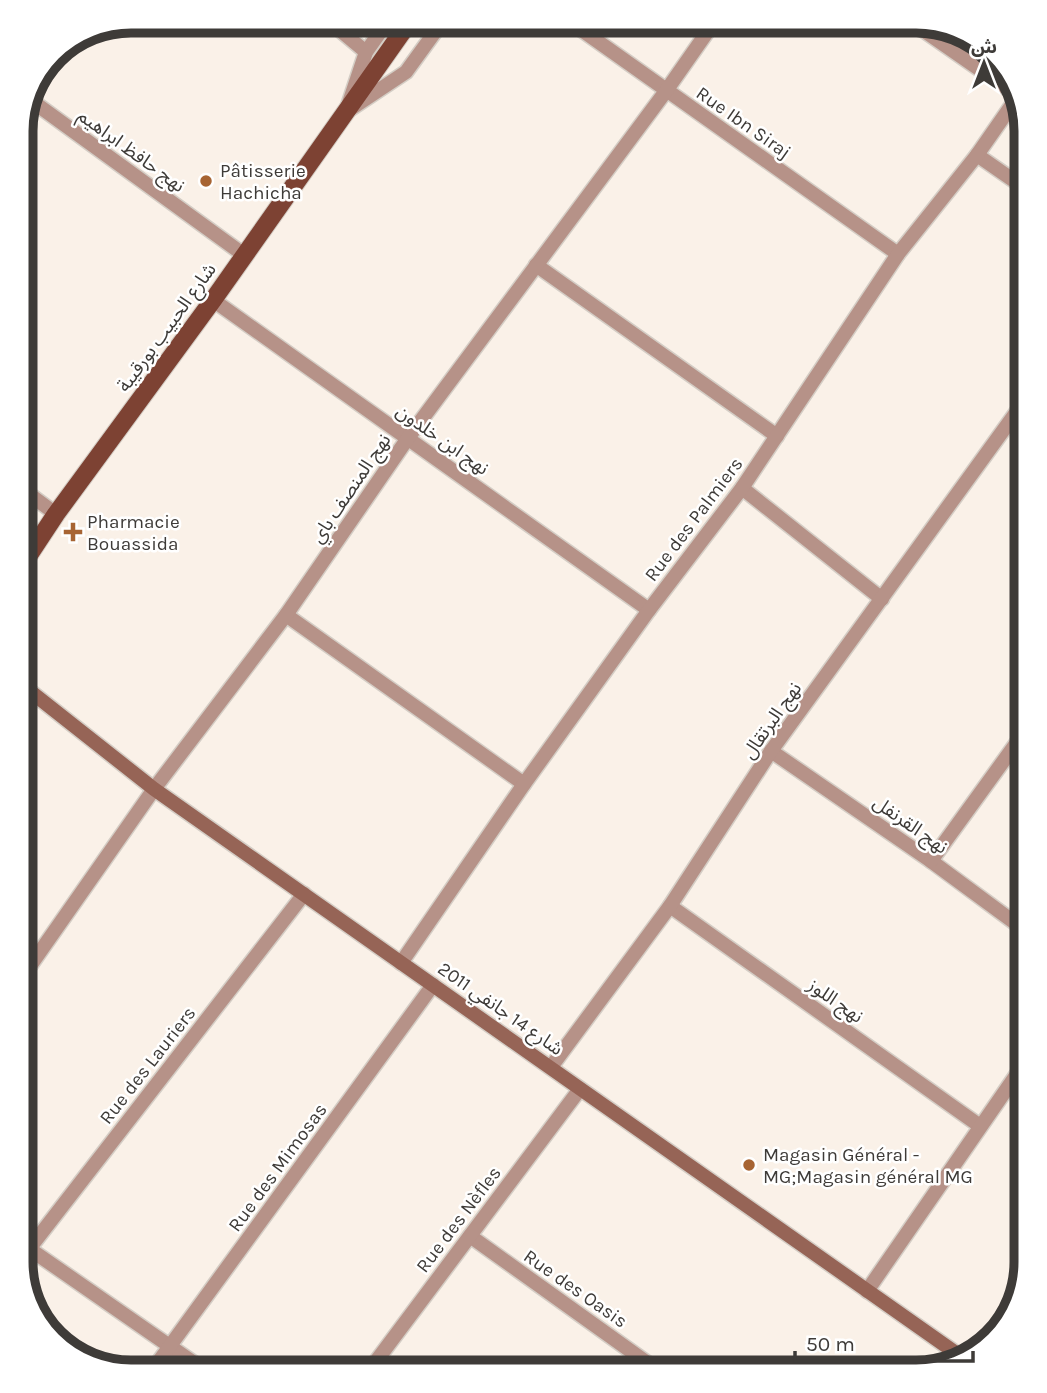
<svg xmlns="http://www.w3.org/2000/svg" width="1047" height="1393" viewBox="0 0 1047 1393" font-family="Karla,'Noto Sans Arabic',sans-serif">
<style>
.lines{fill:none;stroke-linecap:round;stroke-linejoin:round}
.street-casing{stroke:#d4cdc5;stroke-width:17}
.secondary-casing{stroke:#d4cdc5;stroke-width:17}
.primary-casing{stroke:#d4cdc5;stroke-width:20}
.street{stroke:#b69288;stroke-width:14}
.secondary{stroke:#966456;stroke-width:14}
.primary{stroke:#7d4233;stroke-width:18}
.poi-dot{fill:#a76433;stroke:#fff;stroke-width:2.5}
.labels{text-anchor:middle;stroke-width:5;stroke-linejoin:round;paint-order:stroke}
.street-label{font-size:19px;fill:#3e3b38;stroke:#fff}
.poi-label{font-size:19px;fill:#3e3b38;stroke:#fff;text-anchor:start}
.rim{fill:none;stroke:#3e3b38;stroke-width:9}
</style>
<rect width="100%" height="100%" fill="#faf1e8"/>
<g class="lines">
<g class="street-casing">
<g id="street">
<polyline points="329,21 366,52"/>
<polyline points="388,21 366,52 346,112 406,72 443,21"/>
<polyline points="569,21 898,254"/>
<polyline points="910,21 1015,94"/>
<polyline points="32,101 244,255"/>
<polyline points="977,155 1026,189"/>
<polyline points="536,265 777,436"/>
<polyline points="213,300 649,610"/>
<polyline points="21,488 56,514"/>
<polyline points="742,488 882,599"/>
<polyline points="286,615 524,784"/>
<polyline points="771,751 931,861 1026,931"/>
<polyline points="931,861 1026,730"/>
<polyline points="670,906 980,1126"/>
<polyline points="401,963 524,784 649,610 742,488 898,254 977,155 1016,99"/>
<polyline points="21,979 154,789 286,615 408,438 666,91 715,21"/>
<polyline points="551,1067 670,906 771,751 1026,399"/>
<polyline points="470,1236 660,1372"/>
<polyline points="21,1243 207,1372"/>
<polyline points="21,1262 29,1249 304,894"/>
<polyline points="867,1291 1026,1061"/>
<polyline points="151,1372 433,985"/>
<polyline points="368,1372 580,1089"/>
</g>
</g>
<g class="secondary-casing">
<polyline id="secondary" points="21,684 154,789 963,1358"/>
</g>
<g class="primary-casing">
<polyline id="primary" points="21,567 56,514 213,300 410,21"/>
</g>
<use href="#street" class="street"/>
<use href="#secondary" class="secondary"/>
<use href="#primary" class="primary"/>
</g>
<g class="poi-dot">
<circle cx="206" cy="181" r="7"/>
<path d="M69.5 521.5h7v7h7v7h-7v7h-7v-7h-7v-7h7z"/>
<circle cx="749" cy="1165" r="7"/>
</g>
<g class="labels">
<g class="street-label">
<text transform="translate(744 122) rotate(35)" y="7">Rue Ibn Siraj</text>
<text transform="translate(132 150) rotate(36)" y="7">نهج حافظ ابراهيم</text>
<text transform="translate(166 327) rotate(-54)" y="7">شارع الحبيب بورقيبة</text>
<text transform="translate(443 439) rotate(35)" y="7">نهج ابن خلدون</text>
<text transform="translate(350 488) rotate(-56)" y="7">نهج المنصف باي</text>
<text transform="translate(693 519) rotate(-53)" y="7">Rue des Palmiers</text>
<text transform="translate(771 720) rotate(-55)" y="7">نهج البرتقال</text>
<text transform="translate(911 824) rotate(35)" y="7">نهج القرنفل</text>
<text transform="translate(836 1000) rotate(35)" y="7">نهج اللوز</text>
<text transform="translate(501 1008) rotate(35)" y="7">شارع 14 جانفي 2011</text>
<text transform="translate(147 1065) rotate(-52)" y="7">Rue des Lauriers</text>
<text transform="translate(277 1167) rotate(-54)" y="7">Rue des Mimosas</text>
<text transform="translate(458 1219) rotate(-53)" y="7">Rue des Nèfles</text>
<text transform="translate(576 1288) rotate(35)" y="7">Rue des Oasis</text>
</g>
<g class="poi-label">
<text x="220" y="177">Pâtisserie<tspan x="220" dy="22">Hachicha</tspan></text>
<text x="87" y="528">Pharmacie<tspan x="87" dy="22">Bouassida</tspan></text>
<text x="763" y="1161">Magasin Général -<tspan x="763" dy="22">MG;Magasin général MG</tspan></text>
</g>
</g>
<path d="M0 0H1047V1393H0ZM131 33H916A98 98 0 0 1 1014 131V1262A98 98 0 0 1 916 1360H131A98 98 0 0 1 33 1262V131A98 98 0 0 1 131 33Z" fill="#fff" fill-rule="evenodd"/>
<path class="rim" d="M131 33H916A98 98 0 0 1 1014 131V1262A98 98 0 0 1 916 1360H131A98 98 0 0 1 33 1262V131A98 98 0 0 1 131 33Z"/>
<g transform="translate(984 63)" stroke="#ffffff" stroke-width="5" paint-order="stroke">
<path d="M0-5L12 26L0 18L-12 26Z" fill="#3e3b38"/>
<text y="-10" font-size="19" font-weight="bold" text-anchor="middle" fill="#3e3b38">ش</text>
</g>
<path d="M795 1351v10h178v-10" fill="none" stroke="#3e3b38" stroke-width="3.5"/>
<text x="806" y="1351" font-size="21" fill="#3e3b38" stroke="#ffffff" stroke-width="5" paint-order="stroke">50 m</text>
</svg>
